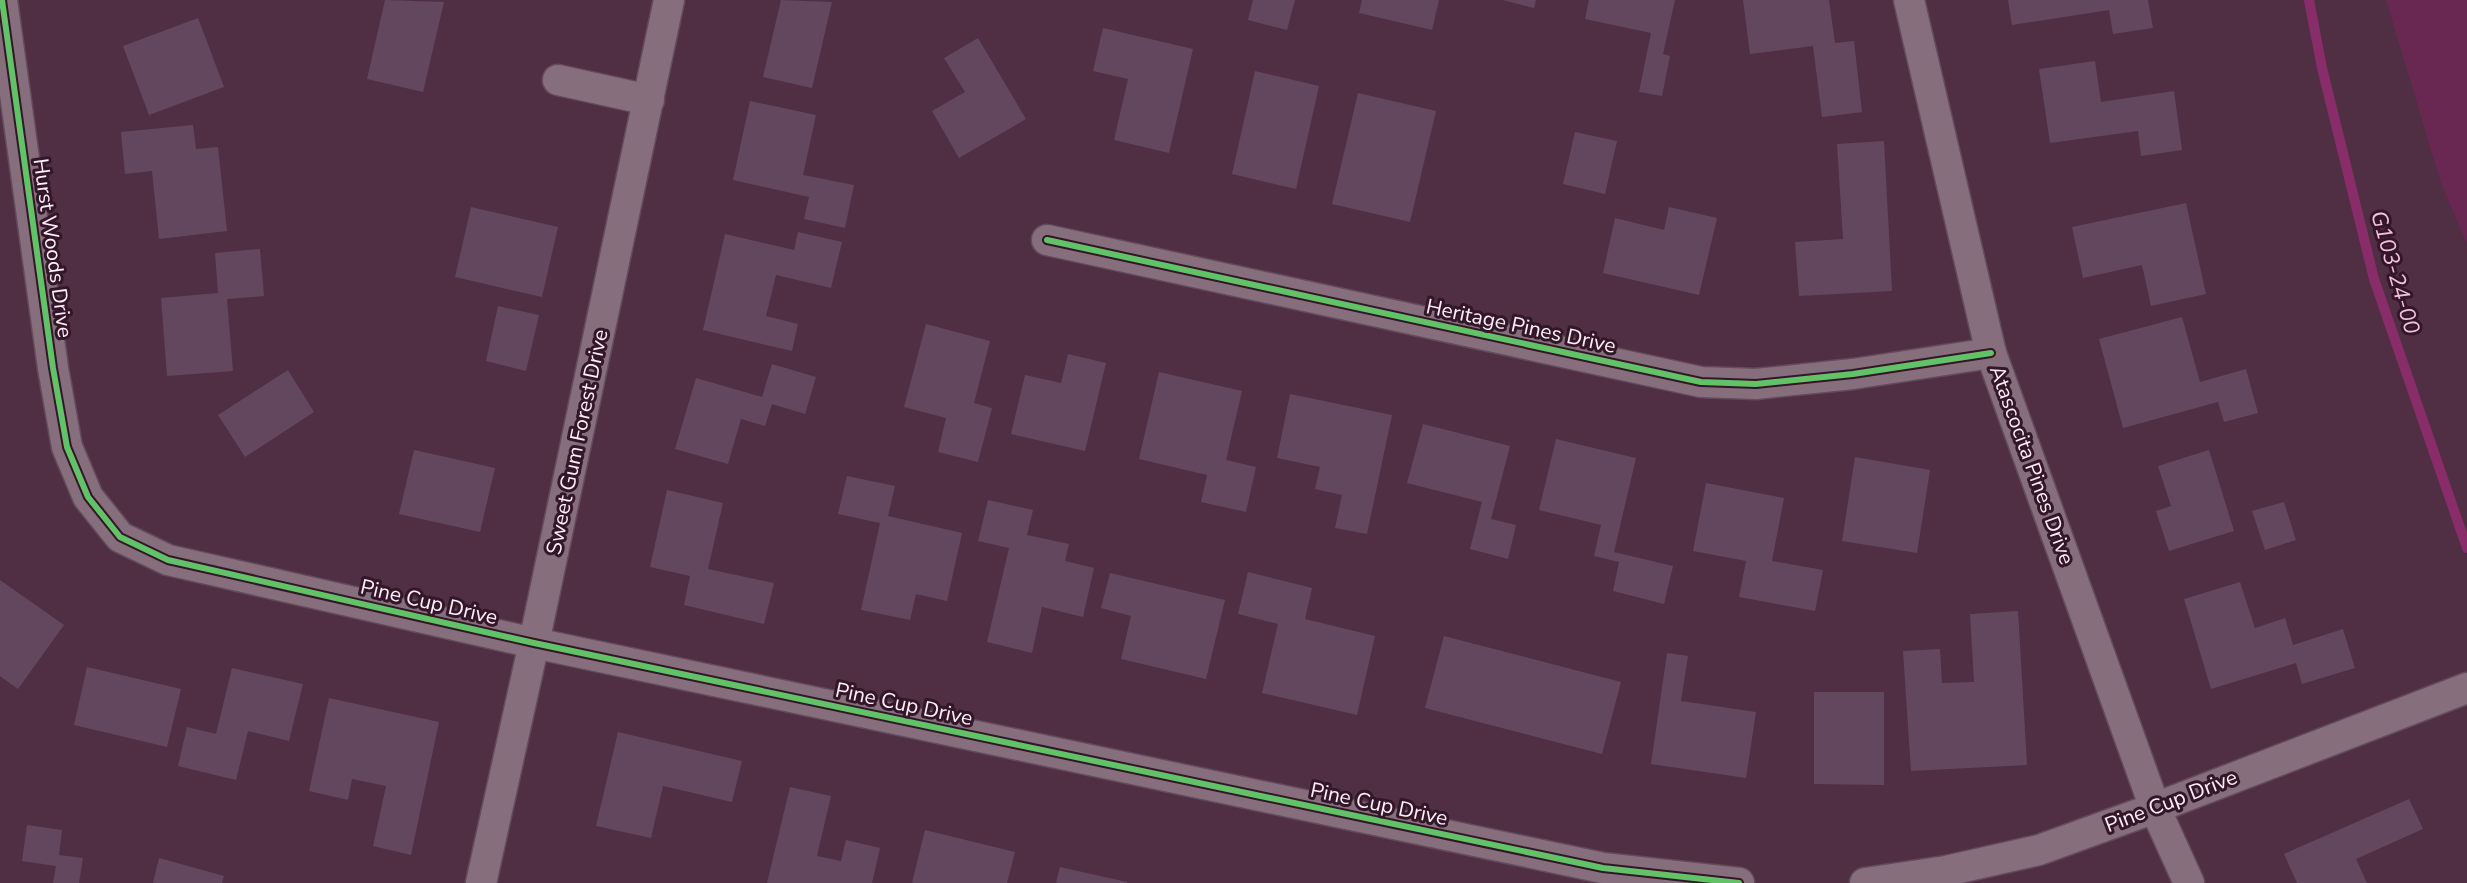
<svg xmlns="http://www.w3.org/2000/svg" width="2467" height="883" viewBox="0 0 2467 883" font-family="'Nunito Sans',sans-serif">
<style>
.built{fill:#682852}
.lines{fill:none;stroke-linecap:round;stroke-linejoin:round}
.stream{stroke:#882d69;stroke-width:10}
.building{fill:#63475f}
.street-casing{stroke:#634b5b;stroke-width:33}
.street{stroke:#876e7d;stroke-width:30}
.cycleway-casing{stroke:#331728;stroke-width:10}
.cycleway{stroke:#61c268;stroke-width:6}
.labels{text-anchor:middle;stroke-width:6;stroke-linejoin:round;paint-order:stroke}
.street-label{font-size:21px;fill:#feeef7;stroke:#331728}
.water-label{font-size:22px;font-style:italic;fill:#f5c0de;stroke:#331728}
</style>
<rect width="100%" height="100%" fill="#502f44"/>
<polygon class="built" points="2386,0 2467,0 2467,244 2441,183"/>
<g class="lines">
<polyline class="stream" points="2309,0 2322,68 2374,279 2467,548"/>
</g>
<g class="building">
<polygon points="385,0 444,2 423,92 367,79"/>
<polygon points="781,0 832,2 812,88 763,77"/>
<polygon points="1253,0 1295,0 1287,30 1248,20"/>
<polygon points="1362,0 1439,0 1432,30 1359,13"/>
<polygon points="1503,0 1536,0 1534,8"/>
<polygon points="1589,0 1675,0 1663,54 1670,56 1662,96 1639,92 1651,33 1585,19"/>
<polygon points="1743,0 1829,0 1835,43 1854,41 1862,112 1822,117 1813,46 1750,54"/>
<polygon points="2008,0 2148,0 2153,28 2113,34 2109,10 2012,25"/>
<polygon points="198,18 224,87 149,115 123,46"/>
<polygon points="1103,28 1193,49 1169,153 1114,140 1128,79 1093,71"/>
<polygon points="978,38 1026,119 959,158 932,111 965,92 944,58"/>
<polygon points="2095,61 2101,102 2174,91 2182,150 2141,156 2138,131 2050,143 2039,69"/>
<polygon points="1255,71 1319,86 1296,189 1232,174"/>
<polygon points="1358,93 1436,111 1410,222 1332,204"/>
<polygon points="750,101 816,115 803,175 854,185 845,228 804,219 809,197 733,180"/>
<polygon points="193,125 196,149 218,147 227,231 159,239 152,171 125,174 121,132"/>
<polygon points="1575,132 1617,141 1605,194 1563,184"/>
<polygon points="1884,141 1892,291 1799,296 1795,242 1843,239 1837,144"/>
<polygon points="2186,203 2206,294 2151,306 2142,265 2083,278 2072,227"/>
<polygon points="471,207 558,227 542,297 455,277"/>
<polygon points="1669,207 1717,218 1699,295 1603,273 1615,218 1664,230"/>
<polygon points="798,232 842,242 831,288 776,275 766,316 798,324 792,351 703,330 725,234 794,250"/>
<polygon points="260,249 264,296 227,299 233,371 167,376 161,298 218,293 215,253"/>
<polygon points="498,306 539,315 526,371 486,361"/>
<polygon points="2182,317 2200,382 2246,369 2258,413 2224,422 2218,402 2123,428 2099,339"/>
<polygon points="926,324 990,341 974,403 992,408 978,462 938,452 946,418 904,407"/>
<polygon points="1068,354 1106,363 1085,451 1011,434 1025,375 1061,383"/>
<polygon points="772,364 816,377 805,414 772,404 765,426 741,419 728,464 675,449 696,378 762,397"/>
<polygon points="288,370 314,412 245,457 218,415"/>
<polygon points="1159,372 1242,391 1226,460 1256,467 1246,512 1201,502 1207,475 1139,459"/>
<polygon points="1290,394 1392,415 1367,534 1335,528 1342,495 1315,489 1320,467 1277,458"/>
<polygon points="1423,424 1510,446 1491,519 1516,525 1508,559 1470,549 1482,502 1407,483"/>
<polygon points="1556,439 1636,458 1614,552 1673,566 1664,604 1613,591 1619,562 1594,556 1601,525 1539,510"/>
<polygon points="414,450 495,468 480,532 399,514"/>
<polygon points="2209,450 2234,531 2169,551 2156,511 2171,506 2158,466"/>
<polygon points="1855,457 1930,470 1917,553 1842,541"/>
<polygon points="847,476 895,486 888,516 962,533 947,601 916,594 910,620 861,610 880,523 838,514"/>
<polygon points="1706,483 1784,498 1772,561 1823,570 1815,611 1739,597 1746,561 1693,551"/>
<polygon points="667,490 723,503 708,569 774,583 764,624 684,605 690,576 650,567"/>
<polygon points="988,500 1033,510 1027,535 1069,544 1065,561 1094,568 1083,617 1042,607 1032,653 987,642 1009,548 978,541"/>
<polygon points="2284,502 2296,540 2265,550 2252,511"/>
<polygon points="1248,572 1312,588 1305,619 1375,636 1357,715 1262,693 1278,624 1238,614"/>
<polygon points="1110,573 1225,600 1206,679 1121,659 1131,616 1101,608"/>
<polygon points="0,580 64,625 18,689 0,676"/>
<polygon points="2240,582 2255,628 2285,618 2293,645 2343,629 2355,668 2302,684 2296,663 2211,689 2184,599"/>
<polygon points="2018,611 2027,765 1911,771 1903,651 1940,649 1942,683 1974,682 1970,614"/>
<polygon points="1444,636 1621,682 1602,754 1425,708"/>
<polygon points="1667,653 1688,656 1681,701 1756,712 1746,778 1651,764"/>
<polygon points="87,667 181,689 167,747 74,725"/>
<polygon points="232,668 303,684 289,741 248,731 236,780 178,766 187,727 216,734"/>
<polygon points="1814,692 1884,692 1884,785 1814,784"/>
<polygon points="329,698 439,722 411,855 373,846 386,786 352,779 348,800 309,791"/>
<polygon points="618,732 742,761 732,802 663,786 651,838 596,826"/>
<polygon points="790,787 831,796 817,856 841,861 846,840 880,848 872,883 767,883"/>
<polygon points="2409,799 2423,829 2356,859 2367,883 2297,883 2284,854"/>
<polygon points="27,825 62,830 59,855 83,858 79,883 53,883 56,866 22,861"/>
<polygon points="925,830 1015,852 1007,883 912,883"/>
<polygon points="159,858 224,876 222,883 153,883"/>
<polygon points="1060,867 1127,882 1127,883 1056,883"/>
</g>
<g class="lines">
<g class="street-casing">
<g id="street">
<polyline points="2,0 53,368 67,447 88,497 120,537 168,560 534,643 1603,868 1739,883"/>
<polyline points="1909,0 1991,353 2155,808 2189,883"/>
<polyline points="558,80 649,100"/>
<polyline points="1047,240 1701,382 1756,384 1853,374 1991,353"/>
<polyline points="481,883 534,643 669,0"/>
<polyline points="1865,883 1946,871 2039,850 2155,808 2467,688"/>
</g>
</g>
<use href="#street" class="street"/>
<g class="cycleway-casing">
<g id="cycleway">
<polyline points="2,0 53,368 67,447 88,497 120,537 168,560 534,643 1603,868 1739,883"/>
<polyline points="1047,240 1701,382 1756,384 1853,374 1991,353"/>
</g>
</g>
<use href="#cycleway" class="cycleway"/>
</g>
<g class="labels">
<g class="street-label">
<text transform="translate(53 248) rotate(82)" y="7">Hurst Woods Drive</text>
<text transform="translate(1521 326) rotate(12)" y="7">Heritage Pines Drive</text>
<text transform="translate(577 442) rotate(-78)" y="7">Sweet Gum Forest Drive</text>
<text transform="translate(2032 465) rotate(70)" y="7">Atascocita Pines Drive</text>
<text transform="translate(429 602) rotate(13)" y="7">Pine Cup Drive</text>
<text transform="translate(904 704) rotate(12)" y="7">Pine Cup Drive</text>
<text transform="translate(2171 801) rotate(-21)" y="7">Pine Cup Drive</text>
<text transform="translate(1379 804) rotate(12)" y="7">Pine Cup Drive</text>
</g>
<g class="water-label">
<text transform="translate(2396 272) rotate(74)" y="8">G103-24-00</text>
</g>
</g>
</svg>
